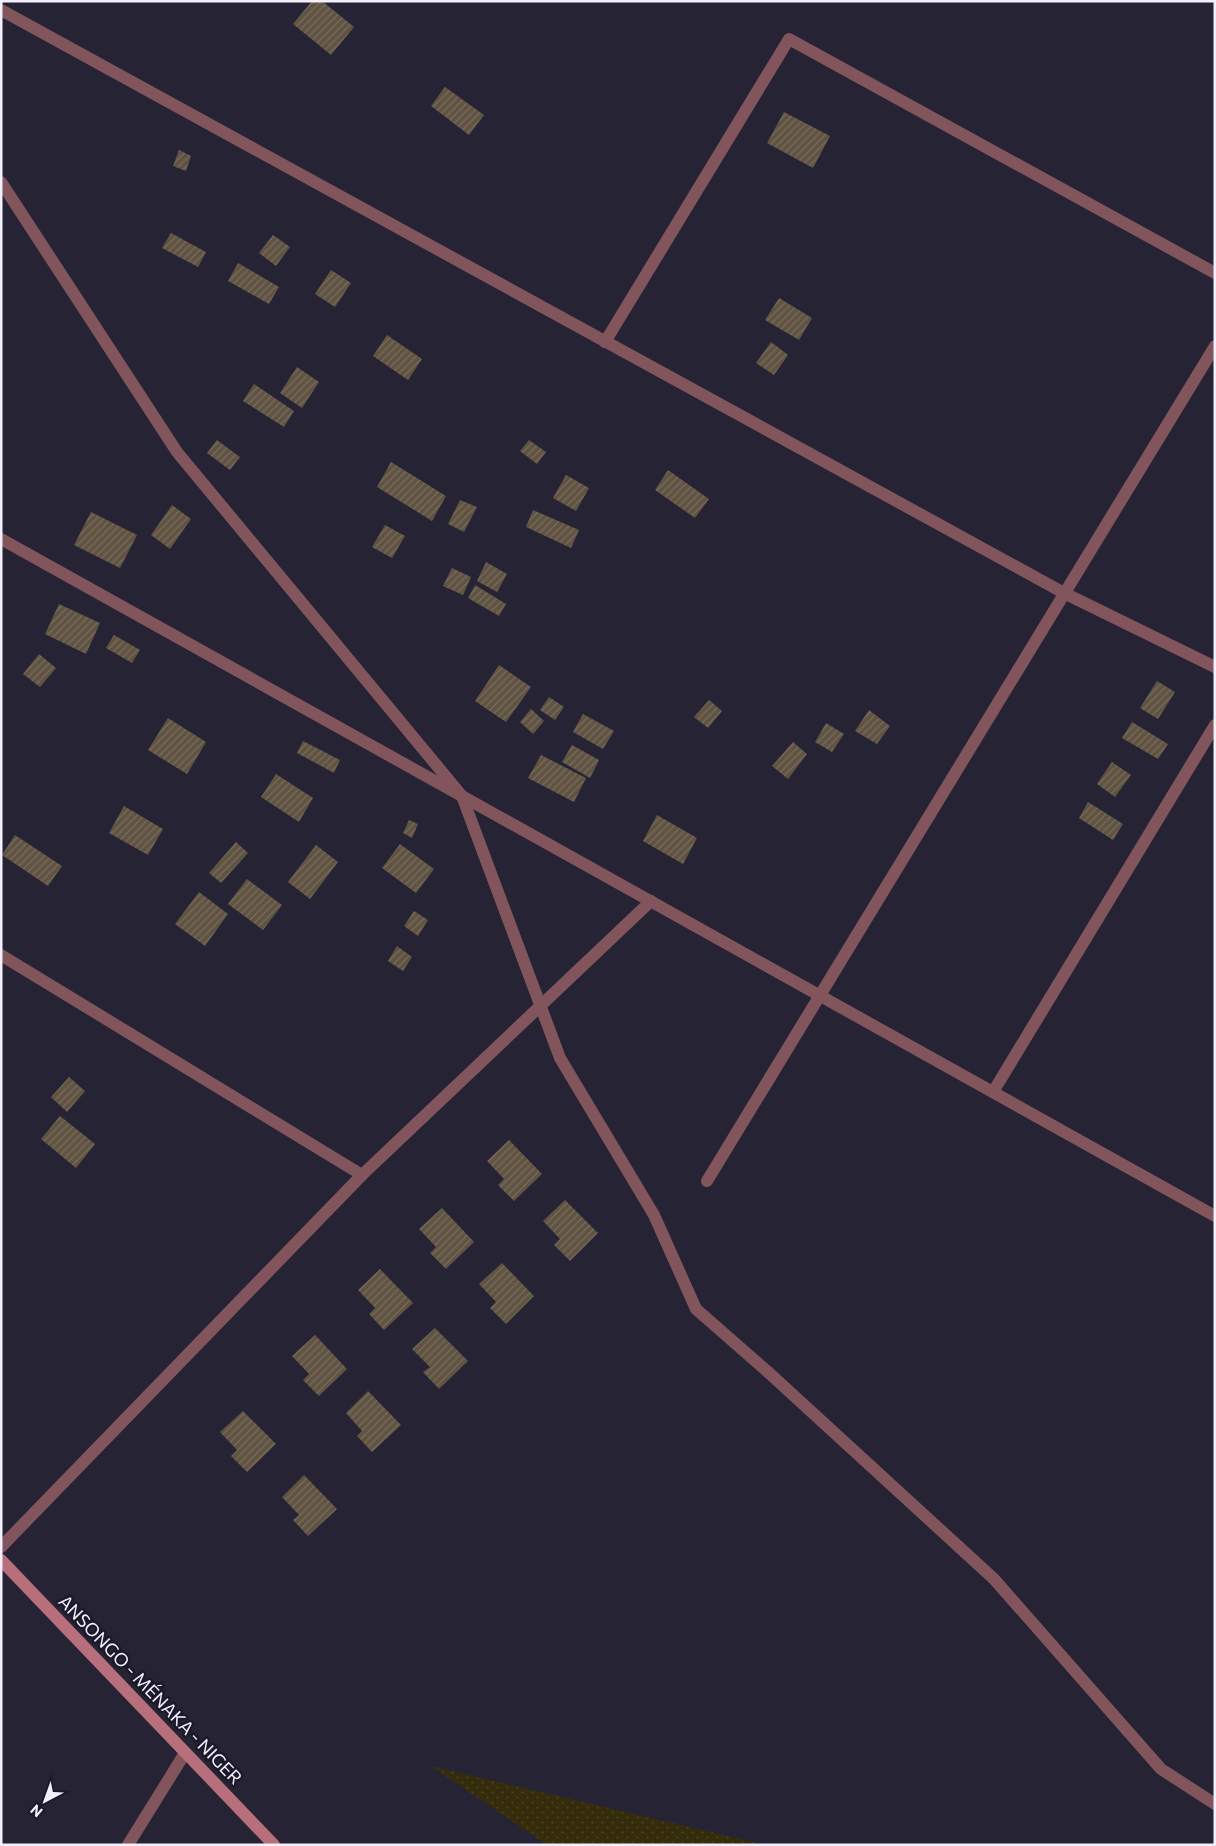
<svg xmlns="http://www.w3.org/2000/svg" width="1216" height="1846" viewBox="0 0 1216 1846" font-family="Commissioner,sans-serif">
<style>
.sand{fill:url(#sand-dots)}
.building{fill:url(#building-hatch)}
.lines{fill:none;stroke-linecap:round;stroke-linejoin:round}
.street{stroke:#82555c;stroke-width:12}
.secondary{stroke:#b76f7b;stroke-width:12}
.labels{text-anchor:middle;stroke-width:5;stroke-linejoin:round;paint-order:stroke}
.street-label{font-size:18px;fill:#f1f0fc;stroke:#1c1929}
</style>
<defs>
<pattern id="sand-dots" width="8" height="8" patternUnits="userSpaceOnUse" patternTransform="scale(1.25)"><rect width="8" height="8" fill="#342c0b"/><path d="M2 2h.1M6 6h.1" fill="none" stroke="#484123" stroke-width="1.8" stroke-linecap="round"/></pattern>
<pattern id="building-hatch" width="6" height="6" patternUnits="userSpaceOnUse" patternTransform="scale(1.25)"><rect width="6" height="6" fill="#605342"/><path d="M-1 1l2-2M0 6l6-6M5 7l2-2" fill="none" stroke="#776c5e"/></pattern>
</defs>
<rect width="100%" height="100%" fill="#262334"/>
<polygon class="sand" points="431,1766 766,1845 547,1845"/>
<g class="building">
<polygon points="312,1 322,1 354,27 331,55 293,24"/>
<polygon points="445,87 484,115 469,135 431,106"/>
<polygon points="784,112 830,136 813,168 767,143"/>
<polygon points="179,150 191,156 186,171 173,166"/>
<polygon points="171,233 206,252 198,267 162,248"/>
<polygon points="273,235 290,247 276,266 259,253"/>
<polygon points="238,263 279,287 269,304 228,281"/>
<polygon points="331,270 351,283 335,307 315,294"/>
<polygon points="779,298 812,318 799,340 765,320"/>
<polygon points="387,335 422,359 408,380 373,356"/>
<polygon points="771,342 788,355 774,375 756,363"/>
<polygon points="297,367 319,382 302,408 280,393"/>
<polygon points="254,384 294,411 284,427 243,401"/>
<polygon points="217,440 240,457 230,470 207,453"/>
<polygon points="529,440 546,452 537,464 520,451"/>
<polygon points="391,462 446,496 432,521 377,487"/>
<polygon points="668,470 709,499 695,518 655,490"/>
<polygon points="566,475 589,488 576,511 553,498"/>
<polygon points="460,500 477,507 464,532 448,524"/>
<polygon points="172,505 191,519 170,549 151,535"/>
<polygon points="533,510 579,530 571,548 526,527"/>
<polygon points="91,512 137,535 120,568 74,545"/>
<polygon points="385,525 405,536 392,558 372,547"/>
<polygon points="486,562 507,574 497,592 477,581"/>
<polygon points="452,568 471,577 463,595 443,586"/>
<polygon points="475,585 506,604 499,616 468,598"/>
<polygon points="59,604 100,623 86,654 45,634"/>
<polygon points="114,635 140,650 132,663 106,648"/>
<polygon points="39,654 56,668 40,687 23,674"/>
<polygon points="499,665 531,687 506,722 475,701"/>
<polygon points="1157,681 1175,692 1158,719 1140,708"/>
<polygon points="549,697 564,707 555,720 540,710"/>
<polygon points="709,700 722,711 708,728 694,717"/>
<polygon points="531,709 544,721 533,734 520,722"/>
<polygon points="869,710 890,726 877,744 855,731"/>
<polygon points="583,714 614,731 603,749 573,732"/>
<polygon points="168,718 206,742 187,774 148,750"/>
<polygon points="1132,722 1168,744 1158,759 1122,738"/>
<polygon points="826,723 844,734 832,752 815,742"/>
<polygon points="303,741 340,760 334,773 297,753"/>
<polygon points="793,742 807,754 788,779 772,766"/>
<polygon points="572,745 599,760 590,778 562,762"/>
<polygon points="541,755 586,778 574,802 528,778"/>
<polygon points="1112,762 1131,775 1115,797 1097,784"/>
<polygon points="276,774 313,798 299,822 261,797"/>
<polygon points="1088,802 1123,824 1113,840 1079,818"/>
<polygon points="124,806 163,829 148,855 109,833"/>
<polygon points="657,815 697,838 683,864 643,841"/>
<polygon points="409,820 418,824 412,838 403,833"/>
<polygon points="15,835 62,866 48,886 2,855"/>
<polygon points="236,842 248,853 221,883 209,873"/>
<polygon points="400,844 434,869 416,893 382,868"/>
<polygon points="316,845 338,862 310,899 288,882"/>
<polygon points="247,879 282,905 263,930 228,904"/>
<polygon points="199,892 228,914 205,946 175,924"/>
<polygon points="414,911 428,920 418,936 404,926"/>
<polygon points="397,946 412,957 403,971 388,961"/>
<polygon points="69,1077 85,1091 67,1112 51,1097"/>
<polygon points="60,1116 95,1144 76,1168 41,1139"/>
<polygon points="509,1140 542,1174 514,1201 498,1185 504,1179 487,1161"/>
<polygon points="565,1200 598,1233 570,1261 554,1245 560,1239 543,1221"/>
<polygon points="442,1208 474,1242 446,1269 430,1253 436,1247 419,1229"/>
<polygon points="502,1263 534,1296 506,1324 490,1308 496,1302 479,1284"/>
<polygon points="380,1269 413,1303 384,1330 369,1314 375,1308 358,1290"/>
<polygon points="435,1328 468,1361 439,1389 423,1372 430,1367 412,1349"/>
<polygon points="315,1335 347,1369 319,1396 303,1380 309,1374 292,1356"/>
<polygon points="368,1391 401,1425 372,1452 357,1436 362,1431 346,1413"/>
<polygon points="243,1411 276,1444 247,1472 231,1456 237,1450 220,1432"/>
<polygon points="304,1475 337,1509 308,1536 293,1520 299,1515 282,1497"/>
</g>
<g class="lines">
<g class="street">
<polyline points="1,10 1064,593 1215,667"/>
<polyline points="1,182 177,452 462,796 560,1058 654,1215 696,1309 768,1372 994,1579 1161,1769 1215,1804"/>
<polyline points="605,342 789,39 1215,273"/>
<polyline points="1,539 1215,1216"/>
<polyline points="1,955 362,1175"/>
<polyline points="993,1092 1215,725"/>
<polyline points="707,1181 1215,346"/>
<polyline points="1,1547 362,1175 651,901"/>
<polyline points="128,1845 185,1753"/>
</g>
<polyline class="secondary" points="1,1560 274,1845"/>
</g>
<g class="labels">
<g class="street-label">
<text transform="translate(150 1690) rotate(46)" y="6">ANSONGO - MÉNAKA - NIGER</text>
</g>
</g>
<rect width="1216" height="1846" fill="none" stroke="#f1f0fc" stroke-width="5"/>
<g transform="translate(45 1801) rotate(221)" stroke="#1c1929" stroke-width="4" paint-order="stroke">
<path d="M0-4L9 19L0 12L-9 19Z" fill="#f1f0fc"/>
<text y="-8" font-size="14" font-weight="bold" text-anchor="middle" fill="#f1f0fc">N</text>
</g>
</svg>
